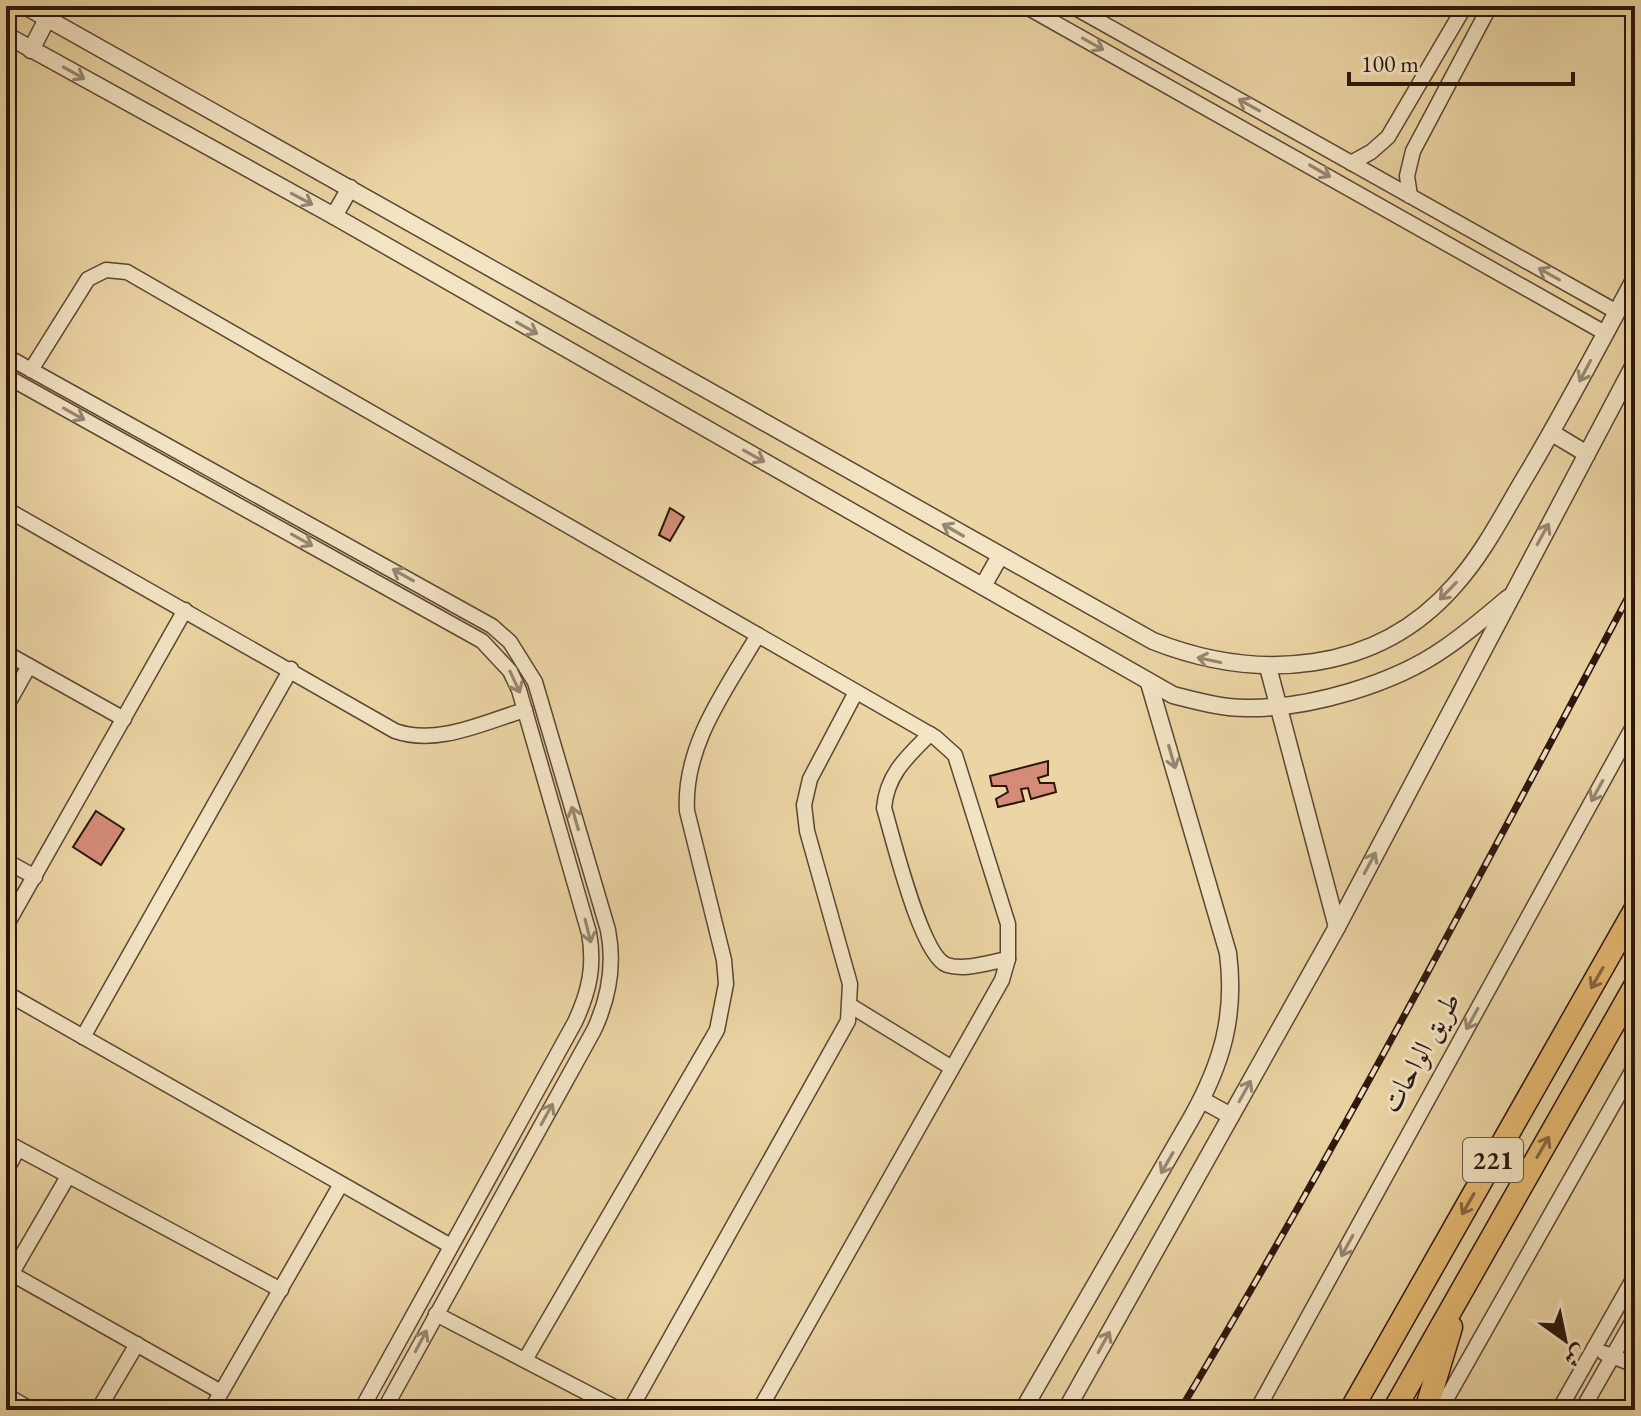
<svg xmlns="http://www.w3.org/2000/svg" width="1641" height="1416" viewBox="0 0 1641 1416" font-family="'EB Garamond',Amiri,serif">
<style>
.building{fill:#d48c78;stroke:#2c160d;stroke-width:2}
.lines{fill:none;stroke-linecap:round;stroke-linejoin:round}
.minor-casing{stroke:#5c4633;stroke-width:17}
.tertiary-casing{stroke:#5c4633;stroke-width:19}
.trunk-casing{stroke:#2c160d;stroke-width:25}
.minor{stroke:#f3e4c4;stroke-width:14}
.tertiary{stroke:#f3e4c4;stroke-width:16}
.trunk{stroke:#e6ba72;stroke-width:22}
.rail-casing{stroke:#2c160d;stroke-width:7}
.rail{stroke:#f3e4c4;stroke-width:4;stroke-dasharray:12;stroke-linecap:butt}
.oneway{stroke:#998772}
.oneway2{stroke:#896840}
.labels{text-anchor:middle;stroke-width:6;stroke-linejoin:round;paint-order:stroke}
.shield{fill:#f3e4c4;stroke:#685444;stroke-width:2}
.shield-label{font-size:26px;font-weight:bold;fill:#2c160d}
.street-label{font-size:28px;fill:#2c160d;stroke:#f3e4c4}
</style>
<rect width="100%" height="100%" fill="#ecd5a4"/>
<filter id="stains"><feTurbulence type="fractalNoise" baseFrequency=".0025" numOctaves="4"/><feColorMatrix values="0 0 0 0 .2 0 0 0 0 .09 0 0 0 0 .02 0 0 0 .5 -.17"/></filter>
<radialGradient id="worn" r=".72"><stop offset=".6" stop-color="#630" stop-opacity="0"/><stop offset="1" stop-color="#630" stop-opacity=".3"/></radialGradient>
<g class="building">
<polygon points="670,508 684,517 670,541 659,535"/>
<polygon points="1048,761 1048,775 1038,778 1040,783 1054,783 1056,792 1031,799 1028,788 1021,789 1024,801 998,807 996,799 1008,792 1006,786 992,786 990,776"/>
<polygon points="96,811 124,829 101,865 73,847"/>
</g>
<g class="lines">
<g class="minor-casing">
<g id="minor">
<polyline points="1025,6 1605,333"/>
<polyline points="1072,6 1617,312"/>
<polyline points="1351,163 1371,152 1388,137 1465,6"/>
<polyline points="1410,196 1407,176 1413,151 1490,6"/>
<path d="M 6,356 L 492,626 L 510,642 L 535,682 L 608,930 C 615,966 609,998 594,1030 L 384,1410"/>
<polyline points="31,370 88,279 106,270 127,272 935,737 955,755 1008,924 1008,959 1002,980 759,1410"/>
<path d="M 6,376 L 482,641 L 510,671 L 519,690 L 589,933 C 595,966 589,992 575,1022 L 361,1410"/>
<path d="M 6,509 L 395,731 C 438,746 484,722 525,710"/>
<polyline points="6,653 124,719"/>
<polyline points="6,707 29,666"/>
<path d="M 930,734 C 907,757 887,774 884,808 C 893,838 921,956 947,965 C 965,971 990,962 1008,959"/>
<polyline points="6,861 35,877"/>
<polyline points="6,926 185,610"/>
<polyline points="6,993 449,1245"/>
<polyline points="851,1006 952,1068"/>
<polyline points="83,1037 291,669"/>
<polyline points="6,1142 281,1290"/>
<polyline points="6,1171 18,1149"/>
<polyline points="12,1274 221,1392"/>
<polyline points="6,1283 67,1178"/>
<polyline points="436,1314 620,1410"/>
<polyline points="1604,1353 1635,1365"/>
<path d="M 525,1360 L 717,1030 L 726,984 L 724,960 L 687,811 C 683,746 726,689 758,635"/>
<polyline points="6,1395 32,1410"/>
<polyline points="98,1410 137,1344"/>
<polyline points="211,1410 341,1184"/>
<polyline points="630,1410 848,1021 850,984 807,831 804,805 810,779 856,692"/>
<polyline points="1257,1410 1635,723"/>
<polyline points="1440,1410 1635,1066"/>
<polyline points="1559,1410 1635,1276"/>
<polyline points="1582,1410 1635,1317"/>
</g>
</g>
<g class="tertiary-casing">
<g id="tertiary">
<path d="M 25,6 L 1153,641 C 1257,682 1376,675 1454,586 C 1484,553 1504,512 1527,474 C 1565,410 1600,344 1635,278"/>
<path d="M 6,35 L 334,216 L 1173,695 C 1197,701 1221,708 1246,708 C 1309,709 1394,684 1445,648 C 1467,633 1488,615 1508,598"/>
<polyline points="31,50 47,19"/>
<polyline points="334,216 350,188"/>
<polyline points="1552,433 1587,454"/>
<polyline points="983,586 1000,556"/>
<polyline points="1268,667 1337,927"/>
<polyline points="1202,1100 1231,1116"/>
<path d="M 1023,1410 L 1192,1117 C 1222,1063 1236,1016 1228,953 L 1149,683"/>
<polyline points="1066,1410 1337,927 1635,363"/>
</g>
</g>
<g class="trunk-casing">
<g id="trunk">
<polyline points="1351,1410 1635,910"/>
<polyline points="1394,1410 1635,986"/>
<polyline points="1426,1410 1451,1327"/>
</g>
</g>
<use href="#minor" class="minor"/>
<use href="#tertiary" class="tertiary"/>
<use href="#trunk" class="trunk"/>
<g class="rail-casing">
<path id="rail" d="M 1180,1410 C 1342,1141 1487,861 1635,584"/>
</g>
<use href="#rail" class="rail"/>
</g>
<defs><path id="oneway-shaft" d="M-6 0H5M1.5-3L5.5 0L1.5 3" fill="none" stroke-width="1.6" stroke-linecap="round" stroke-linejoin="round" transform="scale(2)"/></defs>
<g class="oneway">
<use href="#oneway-shaft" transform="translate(1093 44) rotate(29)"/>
<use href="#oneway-shaft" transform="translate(74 73) rotate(29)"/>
<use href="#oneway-shaft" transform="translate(1249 105) rotate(-151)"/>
<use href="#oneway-shaft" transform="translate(1320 171) rotate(30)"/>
<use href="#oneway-shaft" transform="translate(302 199) rotate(28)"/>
<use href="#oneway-shaft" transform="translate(1549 274) rotate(-151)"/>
<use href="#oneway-shaft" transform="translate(527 328) rotate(29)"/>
<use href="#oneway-shaft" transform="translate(1585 371) rotate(118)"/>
<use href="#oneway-shaft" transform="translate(74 414) rotate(29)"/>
<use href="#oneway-shaft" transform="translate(754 456) rotate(29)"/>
<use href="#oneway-shaft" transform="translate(953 530) rotate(-150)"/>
<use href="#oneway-shaft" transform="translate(1543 534) rotate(-61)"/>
<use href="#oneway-shaft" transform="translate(302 540) rotate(29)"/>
<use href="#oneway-shaft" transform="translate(403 575) rotate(-151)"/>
<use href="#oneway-shaft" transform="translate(1448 591) rotate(134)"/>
<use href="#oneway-shaft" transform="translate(1209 660) rotate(-168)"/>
<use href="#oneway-shaft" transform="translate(515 682) rotate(65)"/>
<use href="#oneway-shaft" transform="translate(1172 757) rotate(74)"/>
<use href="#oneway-shaft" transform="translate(1597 791) rotate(119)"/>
<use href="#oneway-shaft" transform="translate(575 818) rotate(-106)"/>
<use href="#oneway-shaft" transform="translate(1370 863) rotate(-62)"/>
<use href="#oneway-shaft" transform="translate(588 931) rotate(76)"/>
<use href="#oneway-shaft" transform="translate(1472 1019) rotate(119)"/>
<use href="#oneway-shaft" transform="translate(1245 1091) rotate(-61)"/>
<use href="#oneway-shaft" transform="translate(547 1114) rotate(-61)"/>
<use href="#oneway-shaft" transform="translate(1167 1163) rotate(120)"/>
<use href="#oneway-shaft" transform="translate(1347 1246) rotate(119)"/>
<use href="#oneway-shaft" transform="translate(421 1341) rotate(-62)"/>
<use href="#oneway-shaft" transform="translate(1104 1342) rotate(-61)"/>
</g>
<g class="oneway2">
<use href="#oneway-shaft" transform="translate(1597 978) rotate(120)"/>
<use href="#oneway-shaft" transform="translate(1543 1147) rotate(-60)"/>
<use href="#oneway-shaft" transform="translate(1468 1204) rotate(120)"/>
</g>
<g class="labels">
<rect class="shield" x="1463" y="1138" width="60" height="44" rx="6"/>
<g class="shield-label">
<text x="1493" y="1169">221</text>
</g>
<g class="street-label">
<text transform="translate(1420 1052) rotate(-61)" y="10">طريق الواحات</text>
</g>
</g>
<rect width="1641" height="1416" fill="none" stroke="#ecd5a4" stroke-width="32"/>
<rect x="8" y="8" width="1625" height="1400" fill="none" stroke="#2c160d" stroke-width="4"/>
<rect x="16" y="16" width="1609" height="1384" fill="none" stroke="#2c160d" stroke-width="2"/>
<g transform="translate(1565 1340) rotate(147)" stroke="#f3e4c4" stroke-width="6" paint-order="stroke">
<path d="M0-6L14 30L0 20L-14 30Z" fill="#2c160d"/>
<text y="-12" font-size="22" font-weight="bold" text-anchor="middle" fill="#2c160d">ش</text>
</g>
<path d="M1349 72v12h224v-12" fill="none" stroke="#2c160d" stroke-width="4"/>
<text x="1361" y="72" font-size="24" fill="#2c160d" stroke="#f3e4c4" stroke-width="6" paint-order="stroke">100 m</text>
<rect width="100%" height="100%" filter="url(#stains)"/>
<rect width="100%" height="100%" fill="url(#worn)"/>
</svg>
